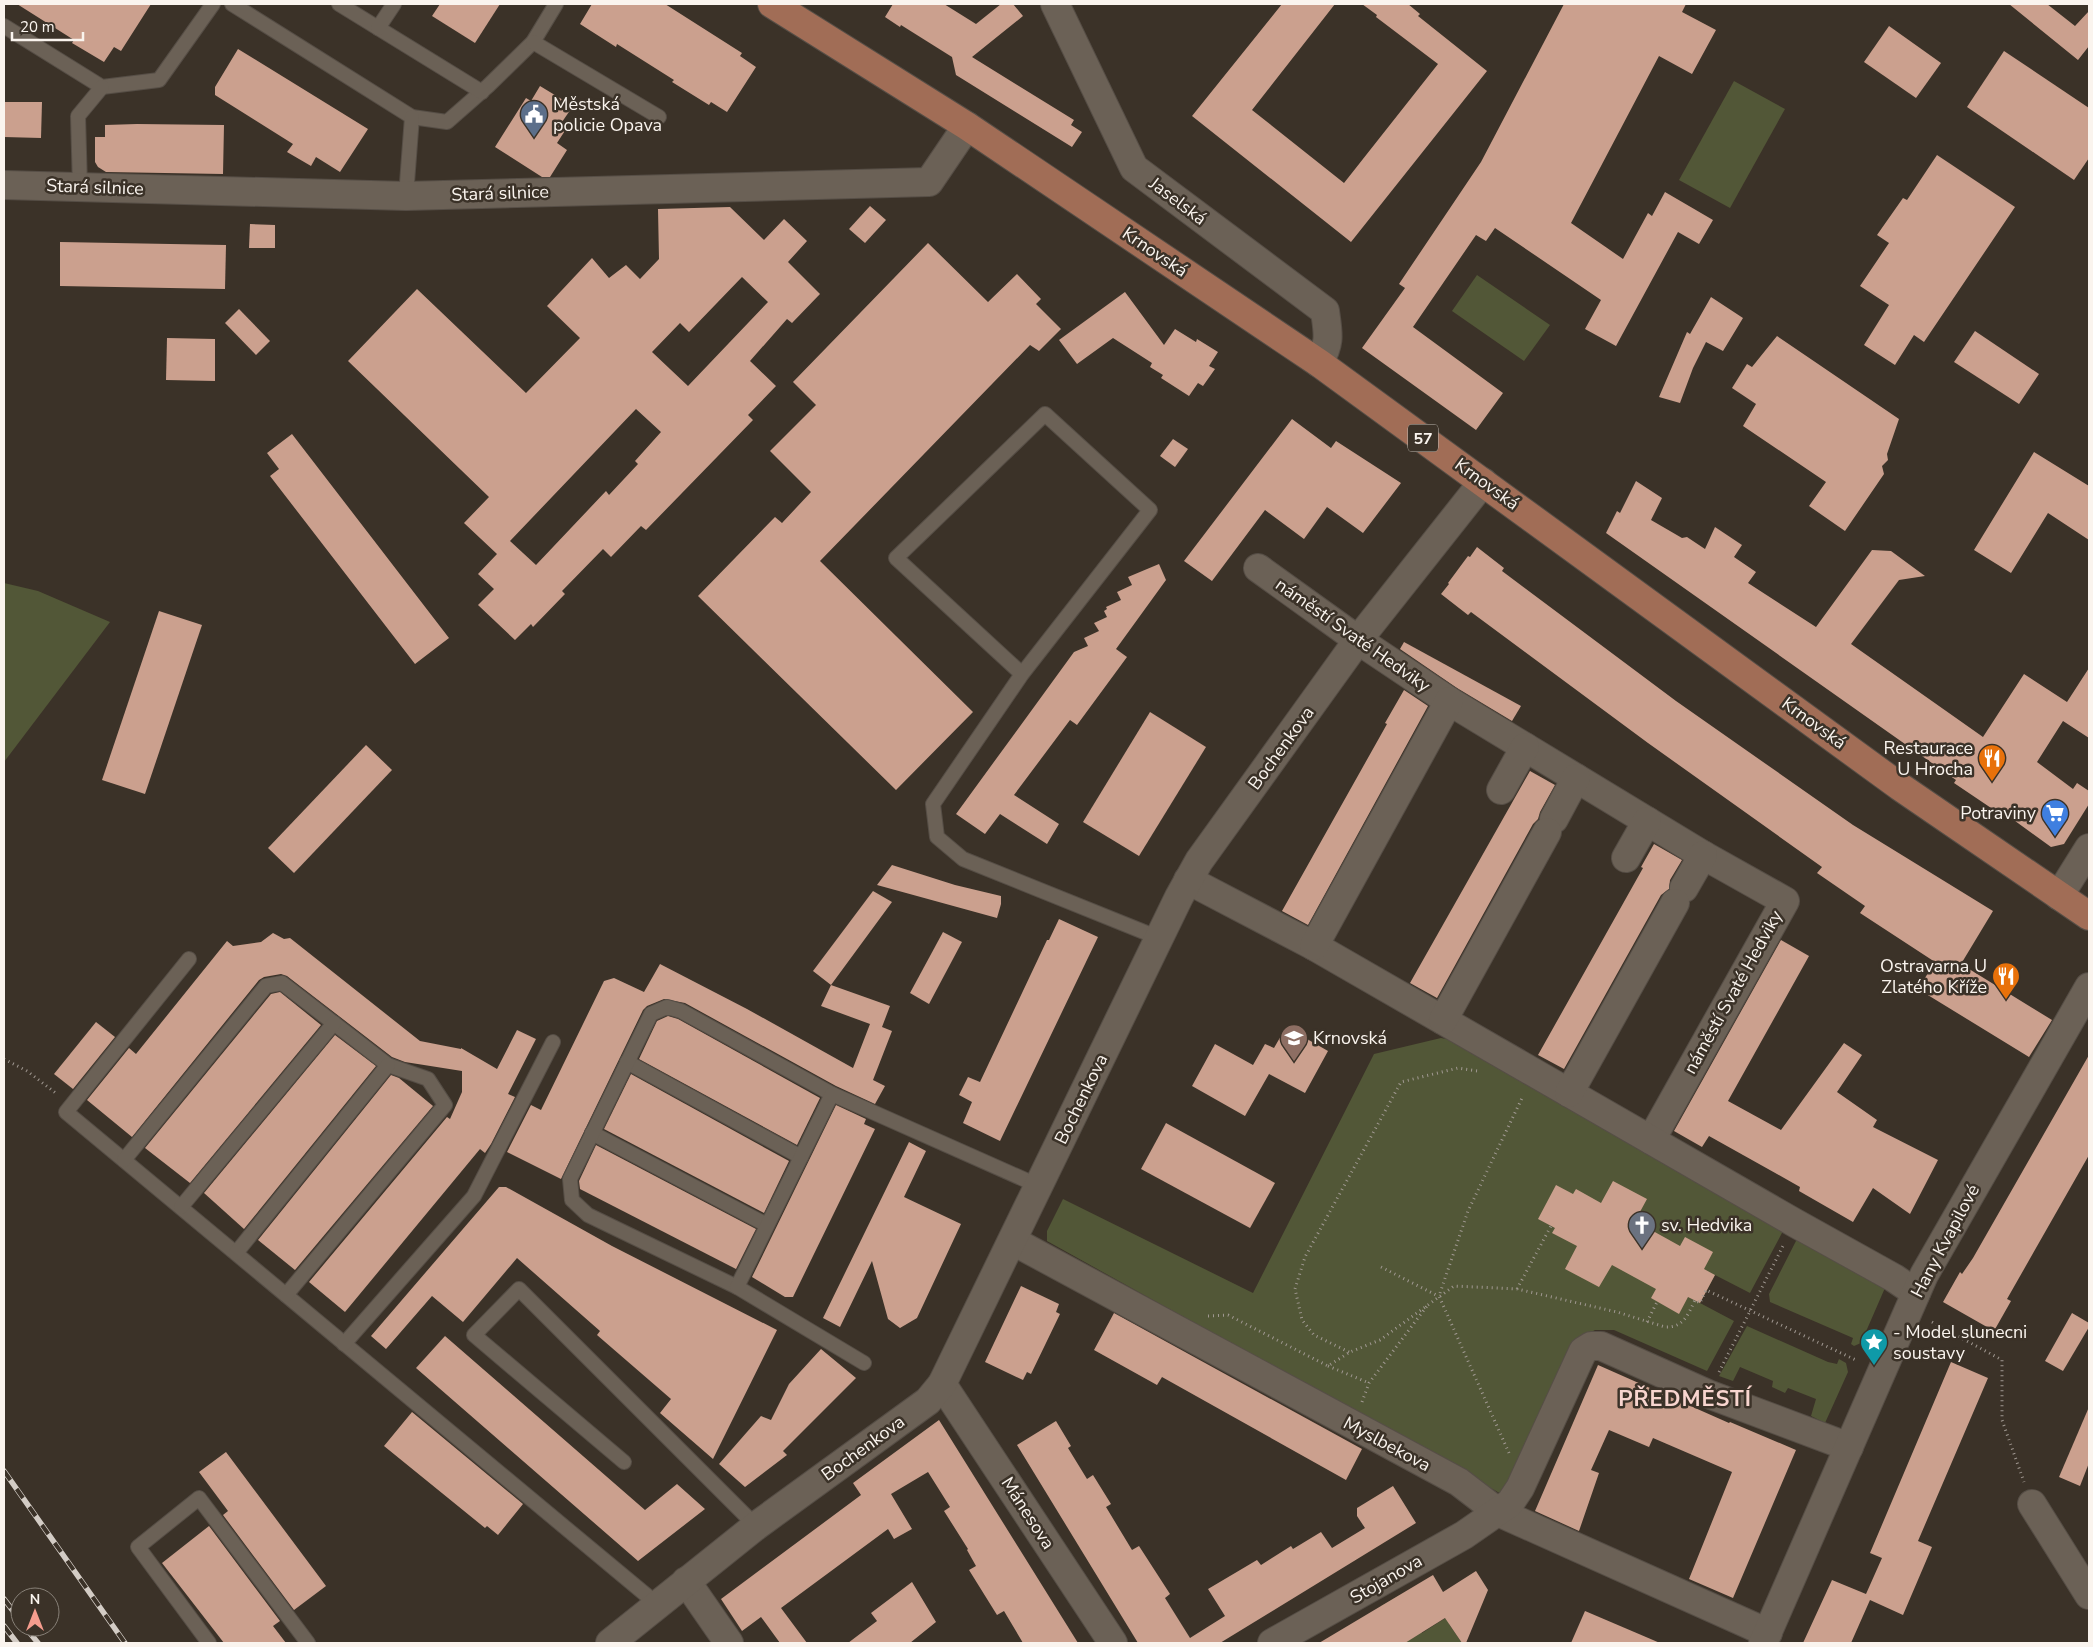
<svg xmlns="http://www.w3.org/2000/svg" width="2093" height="1647" viewBox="0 0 2093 1647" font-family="'Nunito Sans',sans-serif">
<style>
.green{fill:#525737}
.building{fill:#cba08e;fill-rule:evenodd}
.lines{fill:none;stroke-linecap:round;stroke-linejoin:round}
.service-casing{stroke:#564e46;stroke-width:16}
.minor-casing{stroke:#564e46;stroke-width:30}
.primary-casing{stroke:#564e46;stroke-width:30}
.path{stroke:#a19992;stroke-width:3;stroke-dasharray:1 4;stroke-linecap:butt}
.service{stroke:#6b6156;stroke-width:14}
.minor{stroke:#6b6156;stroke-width:28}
.primary{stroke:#a16d56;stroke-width:28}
.rail-casing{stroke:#d3ccc5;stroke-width:5.5}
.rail{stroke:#3b3228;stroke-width:4;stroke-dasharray:11;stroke-linecap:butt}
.labels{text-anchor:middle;stroke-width:5;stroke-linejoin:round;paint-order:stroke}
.shield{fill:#3b3228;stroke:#c1bab3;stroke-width:1}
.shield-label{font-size:16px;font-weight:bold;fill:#faf4ee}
.poi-label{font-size:18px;fill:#faf4ee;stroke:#3b3228;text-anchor:start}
.street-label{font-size:18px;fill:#faf4ee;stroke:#3b3228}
.district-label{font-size:22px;font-weight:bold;letter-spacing:1px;fill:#f8d5cf;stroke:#3b3228}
</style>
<rect width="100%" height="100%" fill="#3b3228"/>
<g class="green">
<polygon points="1734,81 1785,109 1730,208 1679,180"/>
<polygon points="1477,275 1550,325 1524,361 1452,311"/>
<polygon points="4,583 38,591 110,622 4,762"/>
<polygon points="1441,1038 1492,1048 1485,1061 1773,1224 1783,1231 1750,1293 1715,1275 1700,1303 1734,1321 1707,1371 1614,1330 1595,1330 1578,1339 1505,1496 1047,1241 1047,1231 1063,1199 1253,1293 1374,1054"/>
<polygon points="1797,1239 1888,1281 1861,1343 1854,1346 1851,1344 1853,1338 1770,1302 1769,1294"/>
<polygon points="1747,1326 1828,1362 1837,1364 1839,1359 1846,1363 1848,1372 1825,1423 1811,1416 1816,1399 1788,1388 1785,1393 1772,1387 1773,1381 1740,1367 1733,1381 1719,1376"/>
<polygon points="1400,1595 1422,1633 1450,1615 1449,1624 1462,1643 1388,1643 1391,1642 1384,1611 1381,1606"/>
</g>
<g class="building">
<polygon points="17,4 151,4 121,51 114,47 104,62 72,43 74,40"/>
<polygon points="440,4 500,4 475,43 432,16"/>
<polygon points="592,4 665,4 742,53 740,56 756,67 727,112 711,102 709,105 672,82 674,80 617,44 616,47 580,24"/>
<polygon points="893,4 944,4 976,24 1001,4 1013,4 1023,16 972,57 1074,120 1071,125 1082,132 1072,147 956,75 952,57 901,25 900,27 885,17"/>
<polygon points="1282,4 1335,4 1252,110 1344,183 1438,64 1376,17 1377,15 1362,4 1408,4 1420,14 1418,16 1487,71 1351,242 1192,116"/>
<polygon points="1564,4 1686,4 1682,12 1716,30 1692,74 1659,56 1571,223 1623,259 1648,213 1652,216 1665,192 1713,220 1699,244 1678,232 1616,346 1585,329 1601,300 1495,228 1486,241 1476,235 1413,327 1503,393 1476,430 1362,348 1405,288 1399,284 1481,162"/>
<polygon points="2009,4 2047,4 2075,26 2089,11 2089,46 2078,60"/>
<polygon points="1889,26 1941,63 1916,98 1864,62"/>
<polygon points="238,49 368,129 340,172 316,157 311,166 287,152 293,144 215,95 215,87"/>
<polygon points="2004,51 2089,108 2089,158 2074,180 1967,107"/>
<polygon points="540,86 573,106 562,122 568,126 557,143 567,150 550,177 542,177 495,147 526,98 531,101"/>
<polygon points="4,102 42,102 41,138 4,137"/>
<polygon points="137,124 224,125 223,174 106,172 98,167 95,162 95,137 105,137 105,125"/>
<polygon points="1937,155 2015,207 1924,342 1914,335 1895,365 1864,345 1889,305 1860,286 1889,243 1877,235 1903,198 1907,200"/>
<polygon points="870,206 886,220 865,243 849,229"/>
<path d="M 730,207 L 764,240 L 784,219 L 807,241 L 788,262 L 820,294 L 792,323 L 787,319 L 750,361 L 776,386 L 748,415 L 753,420 L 646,530 L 641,526 L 611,557 L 603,549 L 562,591 L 565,594 L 533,627 L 531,624 L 515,640 L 478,605 L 494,589 L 478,574 L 497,554 L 464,523 L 489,497 L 348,361 L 417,289 L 526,393 L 580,338 L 547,306 L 592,258 L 609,278 L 626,265 L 640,279 L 659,259 L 658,209 ZM 742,277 L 768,302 L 688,386 L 652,352 L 680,323 L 689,332 ZM 636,409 L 661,432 L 635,461 L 638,464 L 609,495 L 606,491 L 536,565 L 510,541 Z"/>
<polygon points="250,224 275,225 275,248 249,248"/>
<polygon points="60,242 226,245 225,289 60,286"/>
<polygon points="928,243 988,302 1017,274 1041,299 1036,304 1061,329 1039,351 1030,345 820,561 973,712 896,790 698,596 775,517 782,523 811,492 770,451 816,405 793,382"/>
<polygon points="1125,292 1164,345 1175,329 1196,342 1197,339 1218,352 1209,366 1215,369 1203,386 1198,383 1189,396 1161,378 1163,375 1150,367 1152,363 1113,338 1077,364 1059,340"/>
<polygon points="1711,297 1743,318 1723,351 1706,342 1693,368 1680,403 1659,397 1687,332 1690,334"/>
<polygon points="239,309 270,341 256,355 225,323"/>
<polygon points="1975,331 2039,374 2019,404 1954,362"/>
<polygon points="1777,336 1899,419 1887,454 1888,460 1882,466 1884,474 1845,531 1809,506 1826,482 1743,426 1756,404 1732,388 1747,364 1752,367"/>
<polygon points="167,338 215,339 215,381 166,380"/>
<polygon points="1292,419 1331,448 1336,441 1401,483 1363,533 1327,507 1304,539 1265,510 1212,581 1184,561"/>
<polygon points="292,434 449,638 415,664 270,476 279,469 267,453"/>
<polygon points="1173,439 1188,449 1175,467 1160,456"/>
<polygon points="2034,452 2089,486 2089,540 2048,513 2011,573 1974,550"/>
<polygon points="1636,481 1662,498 1651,520 1682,538 1687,537 1705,549 1715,527 1742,545 1734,557 1756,572 1748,583 1816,627 1872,550 1891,551 1925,576 1899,580 1851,644 1983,737 2024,674 2067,702 2089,668 2089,738 2063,721 2037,762 2073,789 2077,783 2089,791 2089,804 2064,844 2051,847 2011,818 1998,810 1997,812 1954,783 1956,780 1606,533 1617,511 1620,513"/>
<polygon points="1477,547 1504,568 1502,571 1676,701 1853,825 1993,911 1961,964 2052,1020 2029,1057 1918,989 1935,962 1860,913 1865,906 1817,873 1822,867 1648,743 1471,612 1468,615 1441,594 1449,584 1448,583 1468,556 1470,557"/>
<polygon points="1159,564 1166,580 1116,649 1127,657 1077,725 1070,720 1014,795 1059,824 1047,844 1000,814 985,834 956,814 1074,652 1088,646 1084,638 1099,631 1094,623 1107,617 1104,611 1107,609 1106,607 1121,600 1117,592 1132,585 1128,577"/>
<polygon points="159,611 202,625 145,794 102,780"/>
<polygon points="1404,642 1521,706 1512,721 1457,688 1400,649"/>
<polygon points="1404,690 1428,706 1308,925 1282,911 1387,724 1385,723"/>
<polygon points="1150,712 1206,747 1139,856 1083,822"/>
<polygon points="366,745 392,770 294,873 268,848"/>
<polygon points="1530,771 1555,785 1540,812 1538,819 1533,824 1437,998 1410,983"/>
<polygon points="1654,844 1682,860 1670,880 1669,889 1661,895 1564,1069 1538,1055 1643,868 1641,867"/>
<polygon points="892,865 955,885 1001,896 1001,904 997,918 877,885"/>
<polygon points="873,891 892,902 831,985 890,1006 882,1027 892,1031 873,1080 885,1086 875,1104 836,1086 685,1003 664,999 647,1006 643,1010 561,1179 507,1152 531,1105 541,1110 604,981 614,978 644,992 660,964 747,1009 853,1068 870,1024 821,1006 831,985 813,971"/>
<polygon points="1059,919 1098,937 1000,1141 963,1123 972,1102 959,1095 968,1077 980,1082 1047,940 1049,940"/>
<polygon points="943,932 962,942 929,1004 910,993"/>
<polygon points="273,933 284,939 290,938 420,1041 461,1049 461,1048 497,1069 517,1030 536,1039 508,1094 515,1097 491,1144 485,1153 480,1149 345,1312 309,1282 447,1117 450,1119 462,1092 462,1071 405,1062 392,1057 287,976 281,974 264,977 259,980 132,1137 87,1100 129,1048 136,1054 227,941 233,946 261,942"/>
<polygon points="1781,940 1809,956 1728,1101 1781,1130 1844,1043 1862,1055 1837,1092 1877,1120 1873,1127 1938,1160 1910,1214 1873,1188 1853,1222 1799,1191 1800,1187 1777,1174 1709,1136 1702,1147 1674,1131"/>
<polygon points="280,992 321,1025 190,1183 145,1148 271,994"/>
<polygon points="668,1016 678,1019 820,1098 797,1145 639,1059 657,1021"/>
<polygon points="96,1022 115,1037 73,1089 54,1074"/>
<polygon points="1286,1027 1328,1051 1305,1093 1269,1074 1245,1116 1192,1086 1215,1044 1253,1065 1265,1044 1274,1048"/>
<polygon points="335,1035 376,1066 244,1229 204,1193"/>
<polygon points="2089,1055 2089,1155 2007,1299 2011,1301 1994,1331 1943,1302 1960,1272 1962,1274 1973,1258"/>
<polygon points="631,1074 789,1161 764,1213 604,1129"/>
<polygon points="391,1075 399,1078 433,1106 295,1270 258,1240"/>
<polygon points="836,1105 866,1119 864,1124 875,1129 793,1297 785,1297 752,1277"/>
<polygon points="1166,1123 1275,1183 1250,1228 1141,1169"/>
<polygon points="909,1142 926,1151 904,1197 961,1224 917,1318 900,1328 888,1319 872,1261 840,1327 823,1318"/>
<polygon points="596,1145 756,1229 736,1269 580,1189 579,1181"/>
<polygon points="1613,1181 1647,1199 1635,1221 1680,1246 1685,1237 1713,1252 1704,1269 1715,1275 1700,1303 1688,1297 1679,1314 1651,1298 1656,1289 1612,1265 1599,1287 1565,1269 1577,1246 1552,1233 1555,1228 1538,1219 1556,1185 1573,1194 1576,1189 1601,1203"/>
<polygon points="499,1187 506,1187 612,1246 777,1330 713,1459 660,1413 671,1399 597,1335 600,1331 517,1258 463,1322 432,1296 386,1349 371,1336"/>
<polygon points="1021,1286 1059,1304 1056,1312 1060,1314 1031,1374 1027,1372 1023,1380 985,1362"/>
<polygon points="1114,1313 1362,1449 1346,1480 1162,1377 1157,1385 1094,1350"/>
<polygon points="2072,1313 2089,1323 2089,1327 2063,1371 2045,1361"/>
<polygon points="445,1336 645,1510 677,1484 705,1509 638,1561 416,1368"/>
<polygon points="821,1349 856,1378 783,1451 787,1455 745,1487 719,1464 761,1416 771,1420 789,1384"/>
<polygon points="1951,1362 1988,1378 1918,1541 1932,1547 1903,1615 1870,1600 1851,1643 1803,1643 1832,1580 1866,1594 1882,1558 1870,1553"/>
<polygon points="1598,1365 1729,1423 1730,1422 1796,1450 1733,1598 1689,1579 1732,1472 1653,1438 1649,1447 1609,1430 1591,1470 1599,1473 1579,1531 1535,1511"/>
<polygon points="2089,1407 2089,1463 2080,1486 2059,1477"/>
<polygon points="412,1412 523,1504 498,1535 487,1526 485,1528 384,1446"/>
<polygon points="939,1420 1078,1643 1023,1643 1004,1611 997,1615 969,1570 976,1566 967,1550 968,1549 944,1511 950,1507 928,1472 891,1494 912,1529 894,1539 888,1529 781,1608 807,1643 780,1643 761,1617 742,1631 721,1599 861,1495 853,1483"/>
<polygon points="1056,1421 1071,1446 1068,1448 1087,1479 1093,1475 1111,1504 1106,1507 1132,1550 1139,1546 1170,1594 1165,1598 1190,1638 1225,1616 1208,1589 1257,1560 1261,1565 1291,1546 1293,1549 1321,1532 1332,1548 1365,1528 1357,1516 1357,1508 1393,1486 1416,1523 1220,1643 1138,1643 1017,1445"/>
<polygon points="226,1452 326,1586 294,1610 223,1515 228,1511 199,1472"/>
<polygon points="209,1526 280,1621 273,1626 286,1643 224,1643 162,1563"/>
<polygon points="1476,1571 1488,1590 1466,1643 1462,1643 1445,1618 1405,1643 1319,1643 1433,1575 1443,1592"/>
<polygon points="912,1582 936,1622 910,1643 848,1643 877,1621 871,1613"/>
<polygon points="1585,1611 1660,1643 1571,1643"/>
</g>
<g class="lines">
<g class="service-casing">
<g id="service">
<polyline points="232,4 412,117 447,122 488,86 533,42 556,4"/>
<polyline points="339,4 482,92"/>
<polyline points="4,26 102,87 159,80 213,4"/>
<polyline points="378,28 394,4"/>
<polyline points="533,42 659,117"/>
<polyline points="80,187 78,116 102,87"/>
<polyline points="406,196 412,117"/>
<polyline points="1022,674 896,558 1045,414 1150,510 1022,674 933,804 937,837 963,859 1159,938"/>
<polyline points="189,959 66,1112 657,1604"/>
<polyline points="627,1062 801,1157"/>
<polyline points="592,1133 767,1225"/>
<polyline points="124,1160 266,986 282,983 388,1065 428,1079 445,1105 286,1295"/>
<polyline points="181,1207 334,1023"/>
<polyline points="236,1253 388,1065"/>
<polyline points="737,1287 588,1215 572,1200 570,1179 651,1014 667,1007 681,1011 832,1094"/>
<polyline points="344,1344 474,1196 553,1042"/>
<polyline points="864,1363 737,1287 832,1094 1039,1186"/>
<polyline points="624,1462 474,1335 519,1289 756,1526"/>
<polyline points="209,1643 138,1547 199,1498 308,1643"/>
</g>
</g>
<g class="minor-casing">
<g id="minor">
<path d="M 1055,4 L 1134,168 L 1325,311 C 1328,334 1331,341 1319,363"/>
<polyline points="4,185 406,196 929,182 967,126"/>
<polyline points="1258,568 1358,640 1449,701 1703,855 1785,901 1651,1140"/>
<polyline points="1501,790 1525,747"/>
<polyline points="1554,819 1576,778"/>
<polyline points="1626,858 1647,821"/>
<polyline points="1188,880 1314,946 1795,1223 1894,1278 1916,1293"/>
<polyline points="1684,888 1703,855"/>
<polyline points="2059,896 2089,848"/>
<polyline points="1314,946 1449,701"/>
<polyline points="1443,1020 1547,832"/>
<polyline points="1569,1093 1675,903"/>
<polyline points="1013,1241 1459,1482 1498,1512 1768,1633"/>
<polyline points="942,1384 1113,1643"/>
<polyline points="2032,1504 2089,1595"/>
<polyline points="686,1581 729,1643"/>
<polyline points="610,1643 756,1526 928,1401 942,1384 1179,897 1199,861 1358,640 1483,482"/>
<polyline points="1272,1643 1464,1535 1510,1503 1520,1488 1583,1351 1591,1346 1601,1346 1708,1394 1849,1447"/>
<polyline points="1763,1643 1924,1275 2089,987"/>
</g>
</g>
<g class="primary-casing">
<polyline id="primary" points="772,4 967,126 1319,363 1899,786 2089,916"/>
</g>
<g class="path">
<polyline points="4,1059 27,1071 57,1094"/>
<polyline points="1381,1267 1438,1296"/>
<polyline points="1517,1289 1551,1226"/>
<path d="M 1208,1316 L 1228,1315 L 1328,1366 L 1350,1352 L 1380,1340 L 1454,1286 L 1517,1289 L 1617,1312 L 1665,1327 C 1683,1328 1688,1315 1695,1300 L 1700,1303 L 1706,1290 L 1858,1361"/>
<polyline points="1647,1322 1657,1302"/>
<polyline points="1932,1322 2002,1360 2002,1420 2024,1482"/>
<polyline points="1349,1352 1314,1335 1302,1320 1295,1289 1305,1257 1401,1082 1458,1068 1477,1071"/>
<polyline points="1328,1366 1369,1383"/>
<polyline points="1719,1372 1783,1246"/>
<polyline points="1362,1402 1369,1383 1427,1306"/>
<polyline points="1509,1453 1439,1296 1468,1211 1523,1096"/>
</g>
<use href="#service" class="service"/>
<use href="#minor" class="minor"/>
<use href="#primary" class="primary"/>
<g class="rail-casing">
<g id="rail">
<polyline points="4,1471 125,1643"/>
<polyline points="4,1599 20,1620"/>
<polyline points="4,1626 17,1643"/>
<polyline points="25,1627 38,1643"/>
</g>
</g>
<use href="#rail" class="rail"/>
</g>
<defs>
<g id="civic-pin" transform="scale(1.4375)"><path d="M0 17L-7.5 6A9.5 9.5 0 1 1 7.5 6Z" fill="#5c6f8a" stroke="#3b3228"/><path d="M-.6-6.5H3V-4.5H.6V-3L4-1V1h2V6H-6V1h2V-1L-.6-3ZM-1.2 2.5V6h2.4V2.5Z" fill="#fff"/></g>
<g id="restaurant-pin" transform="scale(1.4375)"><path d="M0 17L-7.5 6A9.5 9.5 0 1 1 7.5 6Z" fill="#e8710a" stroke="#3b3228"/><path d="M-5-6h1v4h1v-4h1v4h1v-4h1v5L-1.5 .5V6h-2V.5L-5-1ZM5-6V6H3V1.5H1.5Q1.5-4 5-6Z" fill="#fff"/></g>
<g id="supermarket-pin" transform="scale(1.4375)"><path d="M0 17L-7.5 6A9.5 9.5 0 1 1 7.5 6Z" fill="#3f7fe0" stroke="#3b3228"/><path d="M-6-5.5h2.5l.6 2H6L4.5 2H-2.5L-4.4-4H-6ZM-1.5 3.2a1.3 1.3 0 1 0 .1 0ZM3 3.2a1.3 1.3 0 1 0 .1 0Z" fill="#fff"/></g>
<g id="school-pin" transform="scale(1.4375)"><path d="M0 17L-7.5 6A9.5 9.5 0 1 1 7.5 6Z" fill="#8d6e63" stroke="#3b3228"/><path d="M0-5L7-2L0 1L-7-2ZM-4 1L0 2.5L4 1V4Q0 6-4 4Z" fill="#fff"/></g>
<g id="church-pin" transform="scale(1.4375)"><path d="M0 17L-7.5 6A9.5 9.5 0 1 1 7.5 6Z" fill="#6b7280" stroke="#3b3228"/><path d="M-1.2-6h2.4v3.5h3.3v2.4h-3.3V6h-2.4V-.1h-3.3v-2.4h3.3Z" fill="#fff"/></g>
<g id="sight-pin" transform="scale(1.4375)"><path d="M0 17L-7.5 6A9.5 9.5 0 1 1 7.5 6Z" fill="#0f9aa8" stroke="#3b3228"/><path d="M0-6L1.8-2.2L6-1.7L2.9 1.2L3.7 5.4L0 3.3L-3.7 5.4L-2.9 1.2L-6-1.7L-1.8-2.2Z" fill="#fff"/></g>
</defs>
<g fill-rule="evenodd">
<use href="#civic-pin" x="534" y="114"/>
<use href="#restaurant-pin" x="1992" y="758"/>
<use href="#supermarket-pin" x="2055" y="813"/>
<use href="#restaurant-pin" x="2006" y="976"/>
<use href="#school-pin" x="1294" y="1038"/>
<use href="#church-pin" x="1642" y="1225"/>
<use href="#sight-pin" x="1874" y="1342"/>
</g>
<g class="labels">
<rect class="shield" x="1408" y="424.5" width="30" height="27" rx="4"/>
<g class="shield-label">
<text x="1423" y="444">57</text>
</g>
<g class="poi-label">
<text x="553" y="110">Městská<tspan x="553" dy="21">policie Opava</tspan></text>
<text x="1973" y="754" text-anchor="end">Restaurace<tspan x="1973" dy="21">U Hrocha</tspan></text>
<text x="2036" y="819" text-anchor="end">Potraviny</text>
<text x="1987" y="972" text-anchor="end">Ostravarna U<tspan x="1987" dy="21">Zlatého Kříže</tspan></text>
<text x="1313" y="1044">Krnovská</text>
<text x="1661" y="1231">sv. Hedvika</text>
<text x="1893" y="1338">- Model slunecni<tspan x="1893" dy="21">soustavy</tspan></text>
</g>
<g class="street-label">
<text transform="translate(95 187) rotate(2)" y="6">Stará silnice</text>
<text transform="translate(500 193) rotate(-2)" y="6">Stará silnice</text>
<text transform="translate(1178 201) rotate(37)" y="6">Jaselská</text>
<text transform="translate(1155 252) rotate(34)" y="6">Krnovská</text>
<text transform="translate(1487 484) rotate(36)" y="6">Krnovská</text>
<text transform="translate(1353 635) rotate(35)" y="6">náměstí Svaté Hedviky</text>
<text transform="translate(1814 723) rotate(36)" y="6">Krnovská</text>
<text transform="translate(1281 748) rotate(-54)" y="6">Bochenkova</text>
<text transform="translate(1733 992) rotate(-61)" y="6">náměstí Svaté Hedviky</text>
<text transform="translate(1081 1099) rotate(-64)" y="6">Bochenkova</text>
<text transform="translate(1945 1241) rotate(-62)" y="6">Hany Kvapilové</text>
<text transform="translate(1387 1444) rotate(28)" y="6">Myslbekova</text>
<text transform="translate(863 1448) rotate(-36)" y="6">Bochenkova</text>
<text transform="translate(1028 1513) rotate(57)" y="6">Mánesova</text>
<text transform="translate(1386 1579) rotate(-30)" y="6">Stojanova</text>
</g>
<g class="district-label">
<text x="1685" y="1406">PŘEDMĚSTÍ</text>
</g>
</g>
<rect width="2093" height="1647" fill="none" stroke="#faf4ee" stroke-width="10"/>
<g transform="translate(35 1612)"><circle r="24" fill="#3b3228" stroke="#878077"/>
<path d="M0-4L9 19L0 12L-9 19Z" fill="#f59d8e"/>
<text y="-8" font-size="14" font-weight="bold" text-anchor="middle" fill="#faf4ee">N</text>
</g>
<path d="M12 32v8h71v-8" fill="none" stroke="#faf4ee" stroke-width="2.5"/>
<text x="20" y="32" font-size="15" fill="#faf4ee" stroke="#3b3228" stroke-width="4" paint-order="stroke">20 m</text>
</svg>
